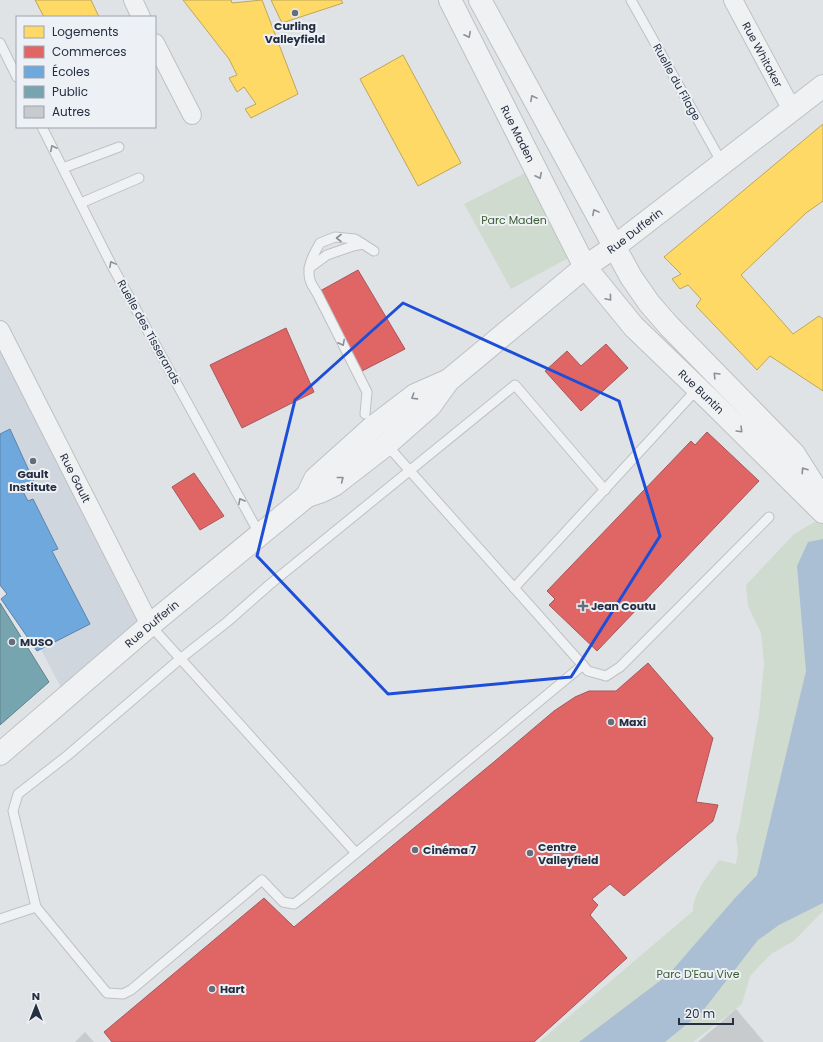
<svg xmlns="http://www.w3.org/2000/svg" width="823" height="1042" viewBox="0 0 823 1042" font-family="Poppins,sans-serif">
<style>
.built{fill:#d0d6dd}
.green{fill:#d0dbd0}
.water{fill:#abbfd4}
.homes{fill:#ffd966;stroke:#bea65b}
.shops{fill:#e06666;stroke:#a8565b}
.schools{fill:#6fa8dc;stroke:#5984ae}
.public{fill:#76a5af;stroke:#5e828e}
.building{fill:#c8cbce}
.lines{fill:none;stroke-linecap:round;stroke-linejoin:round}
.service-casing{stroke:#bec1c4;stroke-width:11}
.minor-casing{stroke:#bec1c4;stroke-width:20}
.tertiary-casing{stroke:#bec1c4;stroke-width:24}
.service{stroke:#f0f1f3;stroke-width:9}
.minor{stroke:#f0f1f3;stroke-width:18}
.tertiary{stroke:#f0f1f3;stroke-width:22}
.oneway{stroke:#8a909a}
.marked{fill:none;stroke:#1d4ed8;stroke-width:3;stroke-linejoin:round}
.poi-dot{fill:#666e7b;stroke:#edf1f6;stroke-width:1.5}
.labels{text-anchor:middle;stroke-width:4;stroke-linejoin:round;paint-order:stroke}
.poi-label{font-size:11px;font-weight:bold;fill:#252f41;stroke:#edf1f6;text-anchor:start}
.street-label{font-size:11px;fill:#252f41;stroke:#edf1f6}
.park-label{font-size:11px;fill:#3a5e31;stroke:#edf1f6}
</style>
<rect width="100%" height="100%" fill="#e0e3e6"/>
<polygon class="built" points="0,337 150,625 66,697 7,585 0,588"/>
<g class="green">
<polygon points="529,171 572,256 511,289 464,204"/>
<path d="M 823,517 L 823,911 L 794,941 L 771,954 L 750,976 L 742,1004 L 693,1042 L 539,1042 L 693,911 C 693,892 709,875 719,860 L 736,864 L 738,851 L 736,837 L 739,828 L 759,714 L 764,664 L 761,633 L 748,606 L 746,585 L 794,534 Z"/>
</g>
<polygon class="water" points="823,539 823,903 779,925 758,940 702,1012 665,1042 579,1042 669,974 735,898 757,875 806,671 797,566 808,542"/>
<g class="homes">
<polygon points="35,0 91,0 99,17 44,17"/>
<polygon points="183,0 231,0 232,3 262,0 298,94 251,118 245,109 256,104 244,87 237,92 229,78 237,75 229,59"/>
<polygon points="271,0 341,0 343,3 282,23"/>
<polygon points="403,55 461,163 418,186 360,79"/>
<polygon points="823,124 823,201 806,213 741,275 793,334 819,316 823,319 823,391 770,356 757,370 696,306 701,299 688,285 680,289 672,279 681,274 664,257"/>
</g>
<g class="shops">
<polygon points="358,270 405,349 362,371 320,291"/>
<polygon points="286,328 314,392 242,428 210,365"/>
<polygon points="606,344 628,368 581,411 545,371 567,351 581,366"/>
<polygon points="707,432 759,481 597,651 549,605 555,599 547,591 691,441 695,445"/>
<polygon points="194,473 224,516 200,530 172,487"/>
<polygon points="648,663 713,738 696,802 718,805 713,821 624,896 610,884 592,899 598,905 590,915 627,958 534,1042 112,1042 104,1032 264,898 294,927 495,761 554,711 575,697 589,691 616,691"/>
</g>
<polygon class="schools" points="10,429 34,482 20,486 28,501 33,499 58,549 52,551 90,624 37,651 1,599 7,594 0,585 0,434"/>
<polygon class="public" points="0,603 49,682 0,725"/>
<g class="building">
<polygon points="736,1009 764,1042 698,1042"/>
<polygon points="85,1032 94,1042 75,1042"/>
</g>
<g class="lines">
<g class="service-casing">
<g id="service">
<polyline points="631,0 722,163"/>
<polyline points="0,43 17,77"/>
<polyline points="42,127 111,264 260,535"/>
<polyline points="63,168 119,147"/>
<polyline points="81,203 139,178"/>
<polyline points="309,268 327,255 353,246 363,244"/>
<path d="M 365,414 L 367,392 L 318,295 C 316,291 313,287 311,283 C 305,269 313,255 320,243 L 335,237 L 355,239 L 374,251"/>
<polyline points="386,444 588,671 606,676 620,667 769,517"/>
<polyline points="514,588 698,388"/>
<polyline points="150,625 356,853"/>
<polyline points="36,907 107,993 123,994 131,990 262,880 283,902 294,904 302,898 583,665"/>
<polyline points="0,919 36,907 13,811 18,794 68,755 180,659 227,622 269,585 515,385 605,490"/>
</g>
</g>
<g class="minor-casing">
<g id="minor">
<polyline points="133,0 141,17"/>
<path id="s1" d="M 733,0 L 792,110"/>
<polyline points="155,43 192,115"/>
<path id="s2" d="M 0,330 L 150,625"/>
</g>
</g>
<g class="tertiary-casing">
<g id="tertiary">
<path id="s3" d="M 450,0 L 585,267 L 634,327 L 711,401 L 823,512"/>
<polyline points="480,0 631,277 649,303 669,326 794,454 813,484 823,504"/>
<path id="s4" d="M 307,496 L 315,479 L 373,427 L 415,395 L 449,380 L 585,267 L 614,247 L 823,86"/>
<path id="s5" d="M 0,754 L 150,625 L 307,496 L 322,491 L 334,485 L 387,444 L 430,406 L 448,381"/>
</g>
</g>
<use href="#service" class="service"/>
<use href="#minor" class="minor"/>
<use href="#tertiary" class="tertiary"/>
</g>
<defs><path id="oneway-chevron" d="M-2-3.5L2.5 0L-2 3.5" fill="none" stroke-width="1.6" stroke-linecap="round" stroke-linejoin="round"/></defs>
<g class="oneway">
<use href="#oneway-chevron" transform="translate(468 35) rotate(63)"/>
<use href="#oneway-chevron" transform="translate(533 98) rotate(-118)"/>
<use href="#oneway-chevron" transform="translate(53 148) rotate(-117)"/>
<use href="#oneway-chevron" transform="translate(539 176) rotate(63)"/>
<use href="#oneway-chevron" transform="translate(595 212) rotate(-118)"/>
<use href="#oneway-chevron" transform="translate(339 238) rotate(-180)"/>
<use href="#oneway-chevron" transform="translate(112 264) rotate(-118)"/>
<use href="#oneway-chevron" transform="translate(609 298) rotate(50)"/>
<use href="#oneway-chevron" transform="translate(342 343) rotate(63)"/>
<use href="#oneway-chevron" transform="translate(716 375) rotate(-134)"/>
<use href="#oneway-chevron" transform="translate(414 397) rotate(148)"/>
<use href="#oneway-chevron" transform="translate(740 430) rotate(45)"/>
<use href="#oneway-chevron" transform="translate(804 470) rotate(-124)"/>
<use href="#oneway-chevron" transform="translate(341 479) rotate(-38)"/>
<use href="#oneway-chevron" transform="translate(241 501) rotate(-119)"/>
</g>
<path class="marked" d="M 403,303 L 619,401 L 660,536 L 571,677 L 388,694 L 257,556 L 295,400 Z"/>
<g class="poi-dot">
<circle cx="295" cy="13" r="4"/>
<circle cx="33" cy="461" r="4"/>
<path d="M581 600h4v4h4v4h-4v4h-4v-4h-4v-4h4z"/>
<circle cx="12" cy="642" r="4"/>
<circle cx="611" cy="722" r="4"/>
<circle cx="415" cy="850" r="4"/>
<circle cx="530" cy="853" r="4"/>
<circle cx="212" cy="989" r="4"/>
</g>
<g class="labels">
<g class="poi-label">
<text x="295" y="30" text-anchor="middle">Curling<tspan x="295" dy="13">Valleyfield</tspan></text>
<text x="33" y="478" text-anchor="middle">Gault<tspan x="33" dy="13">Institute</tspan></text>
<text x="591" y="610">Jean Coutu</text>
<text x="20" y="646">MUSO</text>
<text x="619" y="726">Maxi</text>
<text x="538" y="851">Centre<tspan x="538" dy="13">Valleyfield</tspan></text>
<text x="423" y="854">Cinéma 7</text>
<text x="220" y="993">Hart</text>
</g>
<g class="street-label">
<text dy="4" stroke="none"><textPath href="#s1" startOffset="62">Rue Whitaker</textPath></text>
<text transform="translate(677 82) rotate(61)" y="4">Ruelle du Filage</text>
<text dy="4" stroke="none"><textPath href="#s3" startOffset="150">Rue Maden</textPath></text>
<text dy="4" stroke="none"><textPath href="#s4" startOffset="425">Rue Dufferin</textPath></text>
<text transform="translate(149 332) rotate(61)" y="4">Ruelle des Tisserands</text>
<text dy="4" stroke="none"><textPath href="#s3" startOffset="470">Rue Buntin</textPath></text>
<text dy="4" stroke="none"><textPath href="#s2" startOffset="166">Rue Gault</textPath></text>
<text dy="4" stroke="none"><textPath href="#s5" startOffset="200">Rue Dufferin</textPath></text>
</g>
<g class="park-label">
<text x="514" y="224">Parc Maden</text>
<text x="698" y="978">Parc D'Eau Vive</text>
</g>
</g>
<rect x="16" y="16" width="140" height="112" fill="#edf1f6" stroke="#9da3ae"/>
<rect x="24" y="26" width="20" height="12" fill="#ffd966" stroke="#9da3ae"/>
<text x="52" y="36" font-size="12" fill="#252f41">Logements</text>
<rect x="24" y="46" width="20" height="12" fill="#e06666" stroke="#9da3ae"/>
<text x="52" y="56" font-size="12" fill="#252f41">Commerces</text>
<rect x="24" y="66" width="20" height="12" fill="#6fa8dc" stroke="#9da3ae"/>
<text x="52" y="76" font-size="12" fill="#252f41">Écoles</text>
<rect x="24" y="86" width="20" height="12" fill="#76a5af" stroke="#9da3ae"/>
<text x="52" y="96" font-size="12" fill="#252f41">Public</text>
<rect x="24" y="106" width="20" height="12" fill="#c8cbce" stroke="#9da3ae"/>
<text x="52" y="116" font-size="12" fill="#252f41">Autres</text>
<g transform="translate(36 1006)" stroke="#edf1f6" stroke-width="3" paint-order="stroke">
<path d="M0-3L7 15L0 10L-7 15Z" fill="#252f41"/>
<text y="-6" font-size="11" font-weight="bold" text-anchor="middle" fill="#252f41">N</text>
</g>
<path d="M679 1018v6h54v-6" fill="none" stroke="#252f41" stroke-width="2"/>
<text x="685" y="1018" font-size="12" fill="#252f41" stroke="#edf1f6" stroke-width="3" paint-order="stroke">20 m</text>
</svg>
